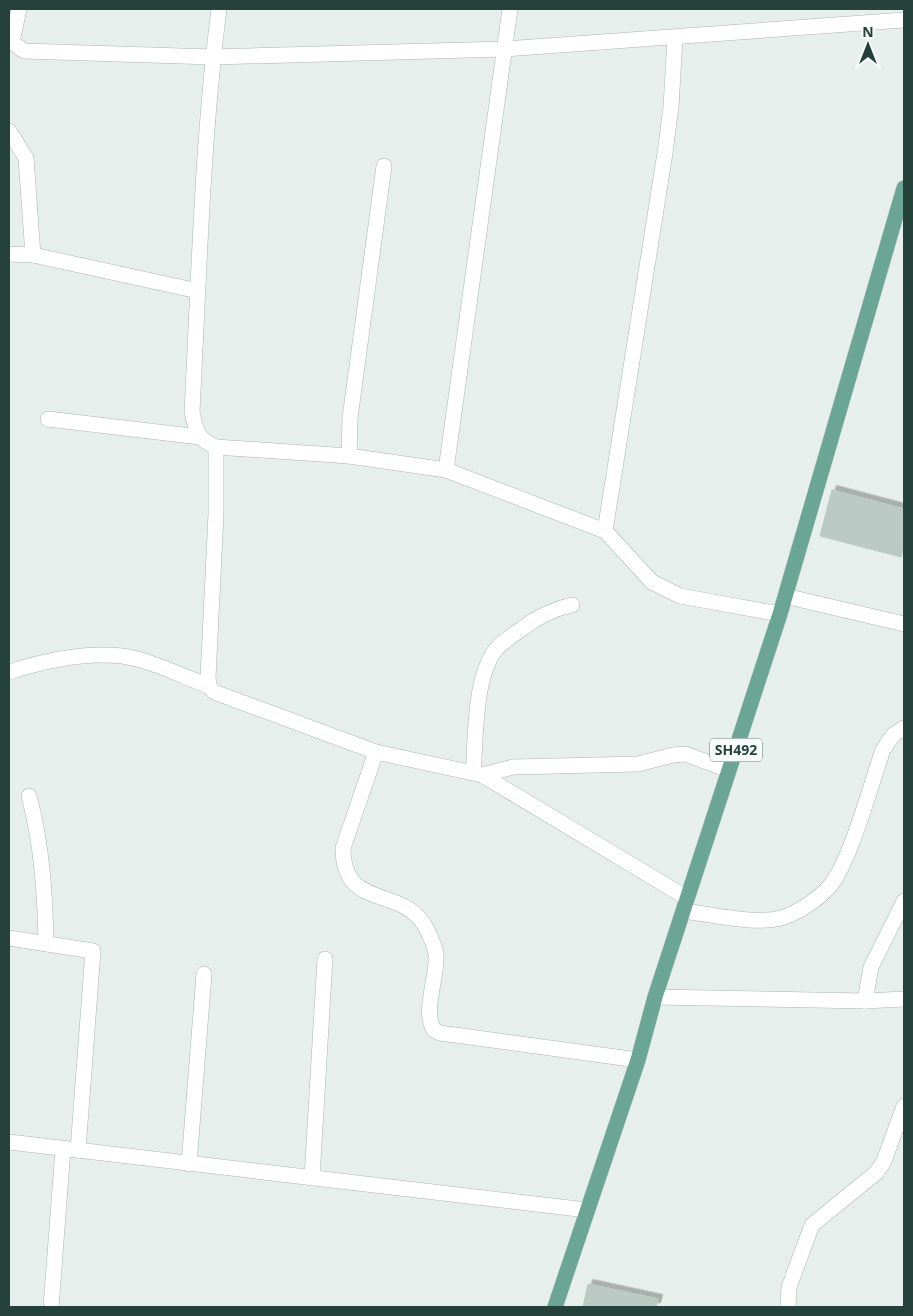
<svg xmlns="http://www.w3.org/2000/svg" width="913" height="1316" viewBox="0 0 913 1316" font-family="'Open Sans',sans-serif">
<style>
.building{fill:#bbcac4;stroke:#b8c9c2;filter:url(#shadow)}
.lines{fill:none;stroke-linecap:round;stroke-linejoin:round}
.minor-casing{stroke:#a8b8b2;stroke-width:16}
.major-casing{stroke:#c2cac8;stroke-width:16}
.minor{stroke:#fff;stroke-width:15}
.major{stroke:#6aa596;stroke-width:15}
.labels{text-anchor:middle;stroke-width:4;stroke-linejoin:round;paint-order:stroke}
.shield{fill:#f7fbf9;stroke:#637a73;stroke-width:1}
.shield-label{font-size:14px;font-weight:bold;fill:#24423a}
</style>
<defs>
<filter id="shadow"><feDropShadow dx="4.5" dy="-4.5" stdDeviation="0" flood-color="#0004"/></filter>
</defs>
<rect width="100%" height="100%" fill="#e6efeb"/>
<g class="building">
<polygon points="832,490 904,509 904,545 901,557 820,536"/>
<polygon points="588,1284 658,1299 656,1307 583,1307"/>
</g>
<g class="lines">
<g class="minor-casing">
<g id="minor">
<path d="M 219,9 C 202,142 199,278 192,412 C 196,431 197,439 216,447 L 349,456 L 446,470 L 510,9"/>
<polyline points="9,40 24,51 213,57 505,49 904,20"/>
<polyline points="12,42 19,9"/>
<polyline points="9,131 26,158 33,255"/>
<polyline points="9,254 33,255 198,291"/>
<polyline points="48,419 200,437"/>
<polyline points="216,447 216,514 208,678 209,686 214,692 376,752 482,775 687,898"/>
<polyline points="349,456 350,418 384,166"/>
<polyline points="446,470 605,531 665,153 671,107 675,38"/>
<polyline points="605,531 652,582 680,596 780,614"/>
<polyline points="785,596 904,624"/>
<path d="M 9,672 C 43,661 86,652 122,656 C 148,659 184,677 209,686"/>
<path d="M 376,752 L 343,848 C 343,911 401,885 425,926 C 429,934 435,945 436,954 C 438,976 422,1012 434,1030 L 440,1033 L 638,1060"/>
<path d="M 473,773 C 476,738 474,681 494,652 C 500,643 512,636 520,630 C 537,617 552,609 572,605"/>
<polyline points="482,775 513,767 638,764 673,755 685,754 729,770"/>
<path d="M 29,796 C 42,845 45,893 46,944"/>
<path d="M 683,911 C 710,914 754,925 781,918 C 798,913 817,900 829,887 C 850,864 871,783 883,750 L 893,735 L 904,728"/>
<polyline points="9,938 93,951 78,1150"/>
<polyline points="655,997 865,1001 904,999"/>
<polyline points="865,1001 871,967 904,901"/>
<polyline points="9,1142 587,1210"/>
<polyline points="189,1164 204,974"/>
<polyline points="312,1178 325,959"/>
<polyline points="51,1307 63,1149"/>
<polyline points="788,1307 789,1287 812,1225 877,1172 884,1161 904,1106"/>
</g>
</g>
<g class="major-casing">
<polyline id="major" points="555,1307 638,1060 655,997 780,614 904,188"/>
</g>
<use href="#minor" class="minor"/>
<use href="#major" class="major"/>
</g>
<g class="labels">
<rect class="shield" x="710" y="738.5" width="52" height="23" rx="4"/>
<g class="shield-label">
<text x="736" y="755">SH492</text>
</g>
</g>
<rect width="913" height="1316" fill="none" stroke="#24423a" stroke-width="20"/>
<g transform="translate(868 45)" stroke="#f7fbf9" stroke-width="4" paint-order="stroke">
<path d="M0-4L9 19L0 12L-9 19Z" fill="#24423a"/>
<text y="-8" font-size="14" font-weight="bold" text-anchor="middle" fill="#24423a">N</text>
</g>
</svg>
